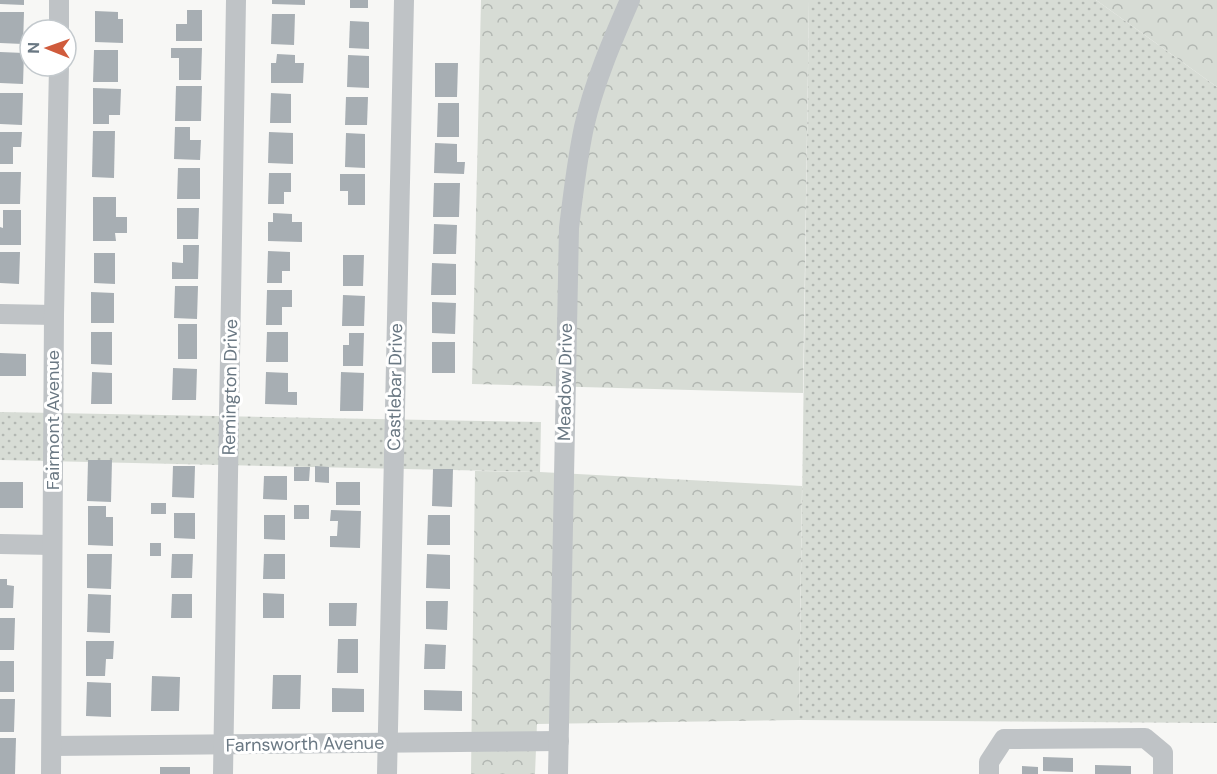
<svg xmlns="http://www.w3.org/2000/svg" width="1217" height="774" viewBox="0 0 1217 774" font-family="'DM Sans',sans-serif">
<style>
.grass{fill:url(#grass-dots)}
.forest{fill:url(#forest-crowns)}
.building{fill:#a7aeb3}
.lines{fill:none;stroke-linecap:round;stroke-linejoin:round}
.minor{stroke:#bfc3c6;stroke-width:20}
.labels{text-anchor:middle;stroke-width:6;stroke-linejoin:round;paint-order:stroke}
.street-label{font-size:18px;fill:#6a7883;stroke:#fff}
</style>
<defs>
<pattern id="grass-dots" width="8" height="8" patternUnits="userSpaceOnUse" patternTransform="scale(1.5)"><rect width="8" height="8" fill="#d7dcd5"/><path d="M2 2h.1M6 6h.1" fill="none" stroke="#b2b7b2" stroke-width="1.8" stroke-linecap="round"/></pattern>
<pattern id="forest-crowns" width="20" height="18" patternUnits="userSpaceOnUse" patternTransform="scale(1.5)"><rect width="20" height="18" fill="#d7dcd5"/><path d="M2 6a3 3 0 1 1 6 0M12 15a3 3 0 1 1 6 0" fill="none" stroke="#b2b7b2"/></pattern>
</defs>
<rect width="100%" height="100%" fill="#f7f7f5"/>
<g class="grass">
<polygon points="809,0 1096,0 1217,87 1217,723 799,720"/>
<polygon points="0,412 541,422 540,472 0,460"/>
</g>
<g class="forest">
<polygon points="481,0 809,0 803,393 472,384"/>
<polygon points="1096,0 1217,0 1217,87"/>
<polygon points="475,471 540,472 802,486 799,720 537,724 535,774 471,774"/>
</g>
<g class="building">
<polygon points="0,0 24,0 24,5 0,4"/>
<polygon points="272,0 305,0 305,5 272,4"/>
<rect x="350" y="0" width="18" height="8"/>
<polygon points="187,10 202,10 202,41 176,41 176,24 187,24"/>
<polygon points="95,11 118,12 118,19 123,19 123,43 95,42"/>
<polygon points="0,12 24,12 23,44 0,43"/>
<polygon points="272,14 295,14 294,45 271,44"/>
<polygon points="350,21 369,22 369,49 349,48"/>
<polygon points="171,48 202,48 201,80 179,80 179,58 171,58"/>
<polygon points="94,50 118,50 118,82 93,82"/>
<polygon points="0,52 24,53 23,84 0,83"/>
<polygon points="277,54 295,55 295,63 304,63 303,83 271,83 271,63 276,63"/>
<polygon points="348,55 369,56 369,88 347,87"/>
<polygon points="435,63 458,63 457,97 435,97"/>
<polygon points="176,86 202,86 201,121 175,121"/>
<polygon points="93,88 121,89 120,115 109,115 109,124 93,124"/>
<polygon points="0,93 23,93 22,125 0,124"/>
<polygon points="271,93 291,94 291,123 270,123"/>
<polygon points="346,97 368,97 367,125 345,125"/>
<polygon points="438,103 459,103 459,137 437,137"/>
<polygon points="175,127 190,127 190,140 201,140 200,160 174,159"/>
<polygon points="93,131 115,131 114,178 92,177"/>
<polygon points="0,132 22,132 21,147 13,147 13,164 0,164"/>
<polygon points="269,132 293,133 293,164 268,163"/>
<polygon points="346,133 365,134 365,168 345,167"/>
<polygon points="435,143 457,144 457,162 465,162 464,174 434,173"/>
<polygon points="178,168 200,168 200,199 177,199"/>
<polygon points="0,172 21,172 20,204 0,204"/>
<polygon points="269,173 291,173 291,192 284,192 284,204 268,204"/>
<polygon points="340,174 365,174 365,205 348,205 348,191 340,191"/>
<polygon points="434,183 460,183 459,217 433,217"/>
<polygon points="93,197 116,197 116,217 127,217 127,233 115,233 116,241 93,241"/>
<polygon points="177,208 199,208 198,239 177,239"/>
<polygon points="3,210 21,210 21,245 0,245 0,227 3,228"/>
<polygon points="273,213 292,214 292,222 302,222 302,242 268,241 268,222 273,222"/>
<polygon points="434,224 457,225 456,254 433,254"/>
<polygon points="183,245 199,245 198,279 172,279 172,262 183,263"/>
<polygon points="268,251 290,252 290,271 282,271 282,283 267,283"/>
<polygon points="0,252 20,252 19,284 0,283"/>
<polygon points="94,253 115,253 115,284 94,283"/>
<polygon points="343,255 364,255 363,286 343,286"/>
<polygon points="432,263 456,264 456,295 431,295"/>
<polygon points="175,286 198,286 197,319 174,318"/>
<polygon points="267,290 292,290 292,307 282,307 282,325 266,325"/>
<polygon points="91,292 114,293 114,323 91,323"/>
<polygon points="343,295 365,296 364,326 342,326"/>
<polygon points="432,302 456,303 455,334 432,333"/>
<rect x="178" y="324" width="19" height="35"/>
<polygon points="91,332 112,332 112,365 91,364"/>
<polygon points="267,332 288,332 288,362 266,362"/>
<polygon points="349,333 364,333 363,366 343,366 343,345 349,345"/>
<rect x="432" y="342" width="23" height="31"/>
<polygon points="0,353 26,354 26,376 0,376"/>
<polygon points="173,368 197,369 196,400 172,400"/>
<polygon points="92,372 112,373 112,404 91,404"/>
<polygon points="266,372 288,373 288,392 297,392 297,405 265,404"/>
<polygon points="341,372 364,373 363,411 340,411"/>
<polygon points="88,460 112,460 111,502 87,501"/>
<polygon points="173,466 195,466 194,498 172,497"/>
<polygon points="315,466 329,467 329,483 315,482"/>
<polygon points="294,467 310,467 309,481 294,481"/>
<polygon points="433,469 453,469 452,507 432,506"/>
<polygon points="264,476 287,476 287,500 263,499"/>
<rect x="0" y="482" width="23" height="26"/>
<rect x="336" y="482" width="24" height="23"/>
<rect x="151" y="503" width="15" height="11"/>
<rect x="294" y="505" width="15" height="14"/>
<polygon points="88,506 106,506 106,517 113,517 113,546 88,545"/>
<polygon points="331,510 361,511 360,548 330,547 330,536 337,536 338,521 330,521"/>
<polygon points="174,513 195,513 195,539 174,538"/>
<polygon points="264,515 285,515 285,540 264,539"/>
<polygon points="428,515 450,515 450,545 427,545"/>
<rect x="150" y="543" width="11" height="13"/>
<polygon points="87,554 112,554 111,589 87,588"/>
<polygon points="172,554 193,554 192,578 171,578"/>
<polygon points="264,554 285,554 285,579 263,579"/>
<polygon points="427,554 450,555 450,589 426,588"/>
<polygon points="0,579 7,579 7,585 14,586 13,608 0,608"/>
<polygon points="263,593 284,594 284,618 263,618"/>
<polygon points="88,594 111,595 110,633 87,632"/>
<polygon points="172,594 192,594 192,618 171,618"/>
<polygon points="426,601 448,601 447,630 426,629"/>
<polygon points="329,603 357,603 356,626 329,626"/>
<polygon points="0,618 15,618 14,650 0,650"/>
<polygon points="338,639 358,639 358,673 337,673"/>
<polygon points="86,641 114,641 113,659 106,659 105,676 86,676"/>
<polygon points="425,644 446,645 445,669 424,669"/>
<rect x="0" y="661" width="14" height="31"/>
<polygon points="273,675 301,675 300,709 272,709"/>
<polygon points="152,676 180,677 179,711 151,711"/>
<polygon points="87,682 111,683 111,717 86,716"/>
<polygon points="332,688 364,689 364,712 332,712"/>
<polygon points="424,690 462,691 462,711 424,710"/>
<polygon points="0,699 15,699 14,732 0,732"/>
<polygon points="0,738 16,738 15,774 0,774"/>
<polygon points="1043,757 1073,758 1073,772 1043,771"/>
<polygon points="1095,765 1131,766 1131,774 1095,774"/>
<polygon points="1022,766 1038,767 1038,774 1022,774"/>
<rect x="160" y="767" width="30" height="7"/>
</g>
<g class="lines">
<g class="minor">
<polyline points="59,30 59,0"/>
<polyline points="0,314 54,315"/>
<polyline points="0,544 52,545"/>
<polyline points="52,746 559,741"/>
<polyline points="51,774 54,315 59,66"/>
<polyline points="223,774 236,0"/>
<polyline points="387,774 404,0"/>
<path d="M 558,774 L 569,228 C 573,194 577,160 584,127 C 594,83 612,41 630,0"/>
<polyline points="989,774 989,762 1004,739 1145,738 1163,753 1163,774"/>
</g>
</g>
<g class="labels">
<g class="street-label">
<text transform="translate(565 382) rotate(-89)" y="6">Meadow Drive</text>
<text transform="translate(230 387) rotate(-89)" y="6">Remington Drive</text>
<text transform="translate(395 387) rotate(-89)" y="6">Castlebar Drive</text>
<text transform="translate(53 420) rotate(-90)" y="6">Fairmont Avenue</text>
<text transform="translate(305 744) rotate(-1)" y="6">Farnsworth Avenue</text>
</g>
</g>
<g transform="translate(48 48) rotate(271)"><circle r="28" fill="#ffffff" stroke="#c3c9cd" stroke-width="1.5"/>
<path d="M0-4.5L10 22L0 15L-10 22Z" fill="#d05b3c"/>
<text y="-9" font-size="16" font-weight="bold" text-anchor="middle" fill="#6a7883">N</text>
</g>
</svg>
